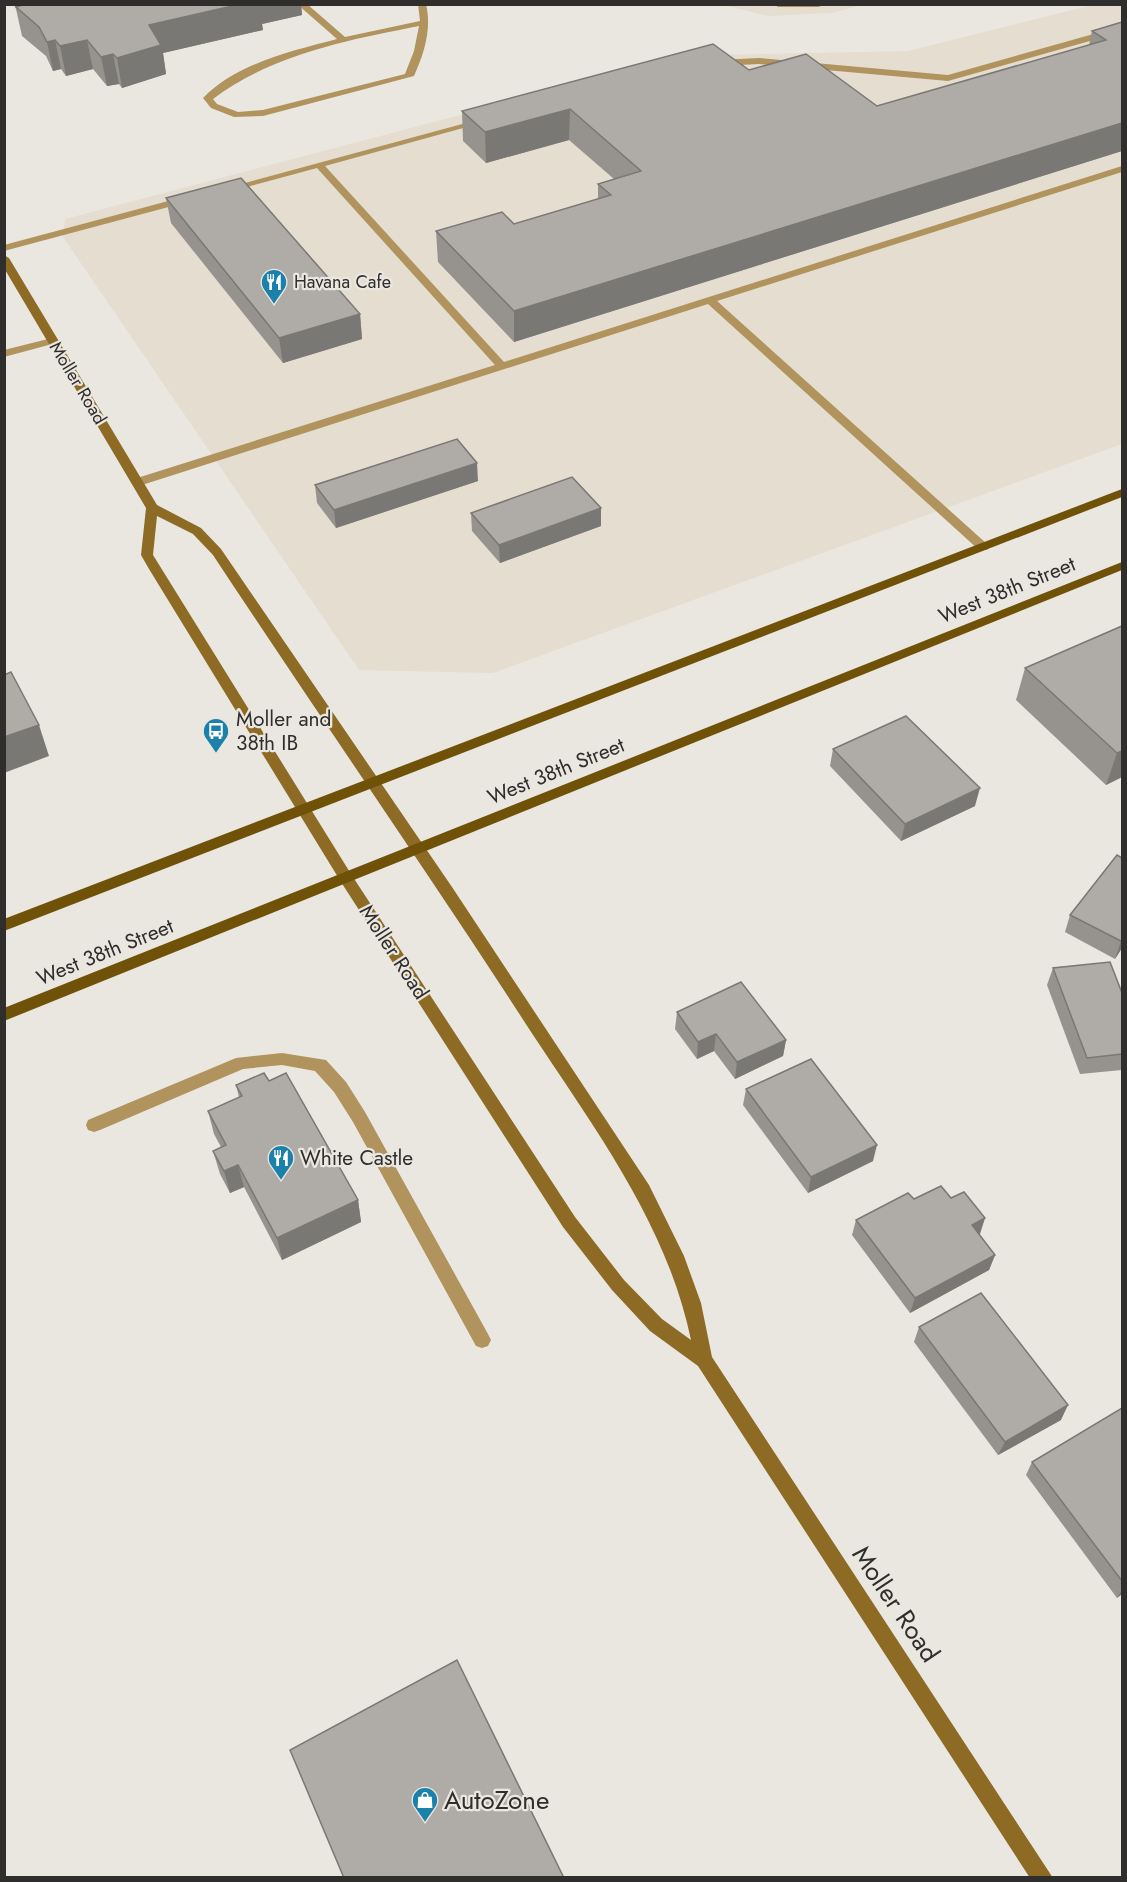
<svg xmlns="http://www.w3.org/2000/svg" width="1127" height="1882" viewBox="0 0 1127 1882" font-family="Jost,sans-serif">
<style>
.built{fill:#e4ddd0}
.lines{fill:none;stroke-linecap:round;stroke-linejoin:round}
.lane{fill:#b0935d;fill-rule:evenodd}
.street{fill:#b0935d;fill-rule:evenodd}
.secondary{fill:#8d6b25;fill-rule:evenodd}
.primary{fill:#6f5108;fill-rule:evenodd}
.wall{fill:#96938f}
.shaded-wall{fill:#7a7874}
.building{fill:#afaba6;stroke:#7a7874;stroke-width:1.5}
.labels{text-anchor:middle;stroke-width:4.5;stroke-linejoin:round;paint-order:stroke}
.far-poi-label{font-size:18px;fill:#302e2c;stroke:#eae7e1;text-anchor:start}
.far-street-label{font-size:18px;fill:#302e2c;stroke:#eae7e1}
.street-label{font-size:21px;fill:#302e2c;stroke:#eae7e1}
.poi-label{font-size:21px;fill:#302e2c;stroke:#eae7e1;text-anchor:start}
.near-street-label{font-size:26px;fill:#302e2c;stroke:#eae7e1}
.near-poi-label{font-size:26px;fill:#302e2c;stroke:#eae7e1;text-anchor:start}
</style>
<rect width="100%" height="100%" fill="#eae7e1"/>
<g class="built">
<polygon points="723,5 863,5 831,13 768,16"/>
<polygon points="1092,5 1122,5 1122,444 493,673 359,670 63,237 65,219 647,66 716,55 908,51"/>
</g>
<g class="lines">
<g class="lane">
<path d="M 297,4 L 307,4 L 345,37 L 420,21 L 418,4 L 426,4 C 432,29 424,54 414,76 L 263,116 L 234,117 L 211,108 L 203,98 C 237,63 292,51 337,39 ZM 419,26 L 414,51 L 405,74 L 263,110 L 238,112 L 217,104 L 213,99 C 273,54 348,40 419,26 Z"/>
<polygon points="774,4 823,4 819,7 778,7"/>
<polygon points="1122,26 1122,32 948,81 759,64 719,66 714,63 719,60 759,58 948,75"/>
<polygon points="477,120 485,122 325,166 504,362 1122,166 1122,172 717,301 987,544 989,547 987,550 979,550 708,304 142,485 134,485 134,479 495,365 317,168 228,192 223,189"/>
<polygon points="187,196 192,199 191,201 4,251 4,245"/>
<polygon points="282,1053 326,1060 346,1082 365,1112 488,1334 491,1340 488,1346 482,1348 476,1346 353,1122 334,1092 315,1071 282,1065 243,1069 100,1130 94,1132 88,1130 86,1125 88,1120 236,1058"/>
</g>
<polygon class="street" points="52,338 57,341 56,343 4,357 4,350"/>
<path class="secondary" d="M 4,255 L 9,258 L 157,505 L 201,528 L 221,549 L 452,887 L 649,1185 L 684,1256 L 701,1303 L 712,1357 L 1053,1878 L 1030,1878 L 698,1366 L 650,1331 L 612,1290 L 563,1227 L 341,882 L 149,569 L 141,555 L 146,508 L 4,268 ZM 157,516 L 193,534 L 213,555 C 315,710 421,862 522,1018 C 588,1120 666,1219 691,1340 L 662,1319 L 624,1280 L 575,1217 L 351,874 L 153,555 Z"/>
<g class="primary">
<polygon points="1122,489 1122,497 4,931 4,919"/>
<polygon points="1122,562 1122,570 4,1021 4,1008"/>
</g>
</g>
<g class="wall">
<polygon points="14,4 301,4 302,15 262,24 263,30 163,53 166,74 122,88 119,84 107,86 93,69 66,76 61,69 53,71 46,56 22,36 16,9"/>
<polygon points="1122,22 1122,151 514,342 438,262 436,231 514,224 598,199 598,184 614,179 569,140 486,163 463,141 462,111 749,70 877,106 1089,45 1092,31"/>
<polygon points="166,198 360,314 362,339 283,363 171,223"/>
<polygon points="478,481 336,528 317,503 315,485"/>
<polygon points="471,513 601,526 500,563 472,531"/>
<polygon points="1122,626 1122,777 1106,785 1016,700 1025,668"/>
<polygon points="833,749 975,806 901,841 830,766"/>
<polygon points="1117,855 1122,948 1115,959 1065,932 1070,915"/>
<polygon points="1053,968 1122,993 1122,1070 1080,1074 1047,985"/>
<polygon points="677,1012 786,1040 783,1056 735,1079 714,1051 697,1059 675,1029"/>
<polygon points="269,1081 358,1200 361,1222 282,1260 244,1187 230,1193 220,1174 213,1151 221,1147 214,1134 208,1111 239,1097 236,1085"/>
<polygon points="746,1089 873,1161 808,1193 743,1105"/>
<polygon points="951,1198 985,1218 979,1234 995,1255 989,1270 910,1313 852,1235 856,1220 914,1199"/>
<polygon points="919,1327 1061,1420 998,1455 914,1342"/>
<polygon points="1122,1408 1122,1594 1117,1598 1026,1475 1032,1462"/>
</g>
<g class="shaded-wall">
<polygon points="241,4 301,4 302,15 262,24 263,30 163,53 166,74 122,88 117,58 149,25"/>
<polygon points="55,40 61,69 53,71 47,42"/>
<polygon points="87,40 93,69 66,76 60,46"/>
<polygon points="113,54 119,84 107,86 101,57"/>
<polygon points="570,109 569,140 486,163 485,132"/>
<polygon points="1122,123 1122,151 514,342 514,311"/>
<polygon points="360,314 362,339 283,363 279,338"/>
<polygon points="477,463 478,481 336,528 334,510"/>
<polygon points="601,508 601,526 500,563 499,545"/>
<polygon points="39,725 49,756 4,773 4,737"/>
<polygon points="1122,751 1122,777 1106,785 1117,753"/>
<polygon points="980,788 975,806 901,841 905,824"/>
<polygon points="1122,940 1122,948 1115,959 1121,941"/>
<polygon points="716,1034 714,1051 697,1059 698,1042"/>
<polygon points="786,1040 783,1056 735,1079 737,1062"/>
<polygon points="877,1145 873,1161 808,1193 811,1177"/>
<polygon points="238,1165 244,1187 230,1193 224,1171"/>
<polygon points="358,1200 361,1222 282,1260 277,1238"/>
<polygon points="985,1218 980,1234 966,1241 972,1225"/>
<polygon points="995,1255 989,1270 910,1313 915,1298"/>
<polygon points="1068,1405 1061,1420 998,1455 1005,1442"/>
<polygon points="1122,1590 1122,1594 1117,1598"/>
</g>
<g class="building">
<polygon points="26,4 241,4 149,25 161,45 117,58 113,54 101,57 87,40 60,46 55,40 47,42 39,27 16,7"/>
<polygon points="1122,22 1122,123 514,311 436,231 502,212 514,224 611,195 598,184 641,171 570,109 485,132 462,111 713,44 749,70 806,54 877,106 1106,40 1092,31"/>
<polygon points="241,178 360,314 279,338 166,198"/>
<polygon points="457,439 477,463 334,510 315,485"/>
<polygon points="572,477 601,508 499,545 471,513"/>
<polygon points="1122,626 1122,751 1117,753 1025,668"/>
<polygon points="11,672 39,725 4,737 4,675"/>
<polygon points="906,716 980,788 905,824 833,749"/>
<polygon points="1117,855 1122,858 1122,940 1121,941 1070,915"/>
<polygon points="1110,962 1122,993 1122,1054 1087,1058 1053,968"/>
<polygon points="741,982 786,1040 737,1062 716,1034 698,1042 677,1012"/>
<polygon points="811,1059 877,1145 811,1177 746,1089"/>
<polygon points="264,1073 269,1081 286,1073 358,1200 277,1238 238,1165 224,1171 213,1151 226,1145 208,1111 242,1096 236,1085"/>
<polygon points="941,1186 951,1198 964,1192 985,1218 972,1225 995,1255 915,1298 856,1220 908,1193 914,1199"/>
<polygon points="981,1293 1068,1405 1005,1442 919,1327"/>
<polygon points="1122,1408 1122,1581 1032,1462"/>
<polygon points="457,1660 564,1878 344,1878 290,1750"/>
</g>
<defs>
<g id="restaurant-pin" transform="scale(1.35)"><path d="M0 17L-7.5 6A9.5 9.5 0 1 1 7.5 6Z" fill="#1b80aa" stroke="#eae7e1"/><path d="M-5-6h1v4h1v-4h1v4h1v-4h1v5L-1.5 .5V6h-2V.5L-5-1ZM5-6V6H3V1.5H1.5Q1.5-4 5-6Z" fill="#fff"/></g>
<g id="bus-pin" transform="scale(1.35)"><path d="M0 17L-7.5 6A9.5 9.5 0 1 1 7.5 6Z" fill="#1b80aa" stroke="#eae7e1"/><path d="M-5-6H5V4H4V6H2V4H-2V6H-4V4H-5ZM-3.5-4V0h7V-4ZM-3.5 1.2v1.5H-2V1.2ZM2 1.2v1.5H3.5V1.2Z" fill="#fff"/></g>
<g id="shop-pin" transform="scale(1.35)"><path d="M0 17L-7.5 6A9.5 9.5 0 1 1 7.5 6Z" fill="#1b80aa" stroke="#eae7e1"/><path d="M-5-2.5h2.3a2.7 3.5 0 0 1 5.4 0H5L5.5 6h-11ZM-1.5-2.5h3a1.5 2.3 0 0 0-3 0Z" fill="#fff"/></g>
</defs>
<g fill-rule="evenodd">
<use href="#restaurant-pin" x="274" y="282"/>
<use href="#bus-pin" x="216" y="731"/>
<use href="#restaurant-pin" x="281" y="1158"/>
<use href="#shop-pin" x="425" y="1800"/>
</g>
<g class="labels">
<g class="far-poi-label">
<text x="294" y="288">Havana Cafe</text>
</g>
<g class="far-street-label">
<text transform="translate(78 383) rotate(59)" y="6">Moller Road</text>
</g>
<g class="street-label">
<text transform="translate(1007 590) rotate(-22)" y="7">West 38th Street</text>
<text transform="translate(556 771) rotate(-22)" y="7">West 38th Street</text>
<text transform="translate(105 952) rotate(-22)" y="7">West 38th Street</text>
<text transform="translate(394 952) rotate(57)" y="7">Moller Road</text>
</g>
<g class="poi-label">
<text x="236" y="726">Moller and<tspan x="236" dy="24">38th IB</tspan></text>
<text x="300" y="1165">White Castle</text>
</g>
<g class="near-street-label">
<text transform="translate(896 1604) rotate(56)" y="9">Moller Road</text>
</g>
<g class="near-poi-label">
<text x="444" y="1809">AutoZone</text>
</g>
</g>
<rect width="1127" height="1882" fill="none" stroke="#302e2c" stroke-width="12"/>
</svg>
